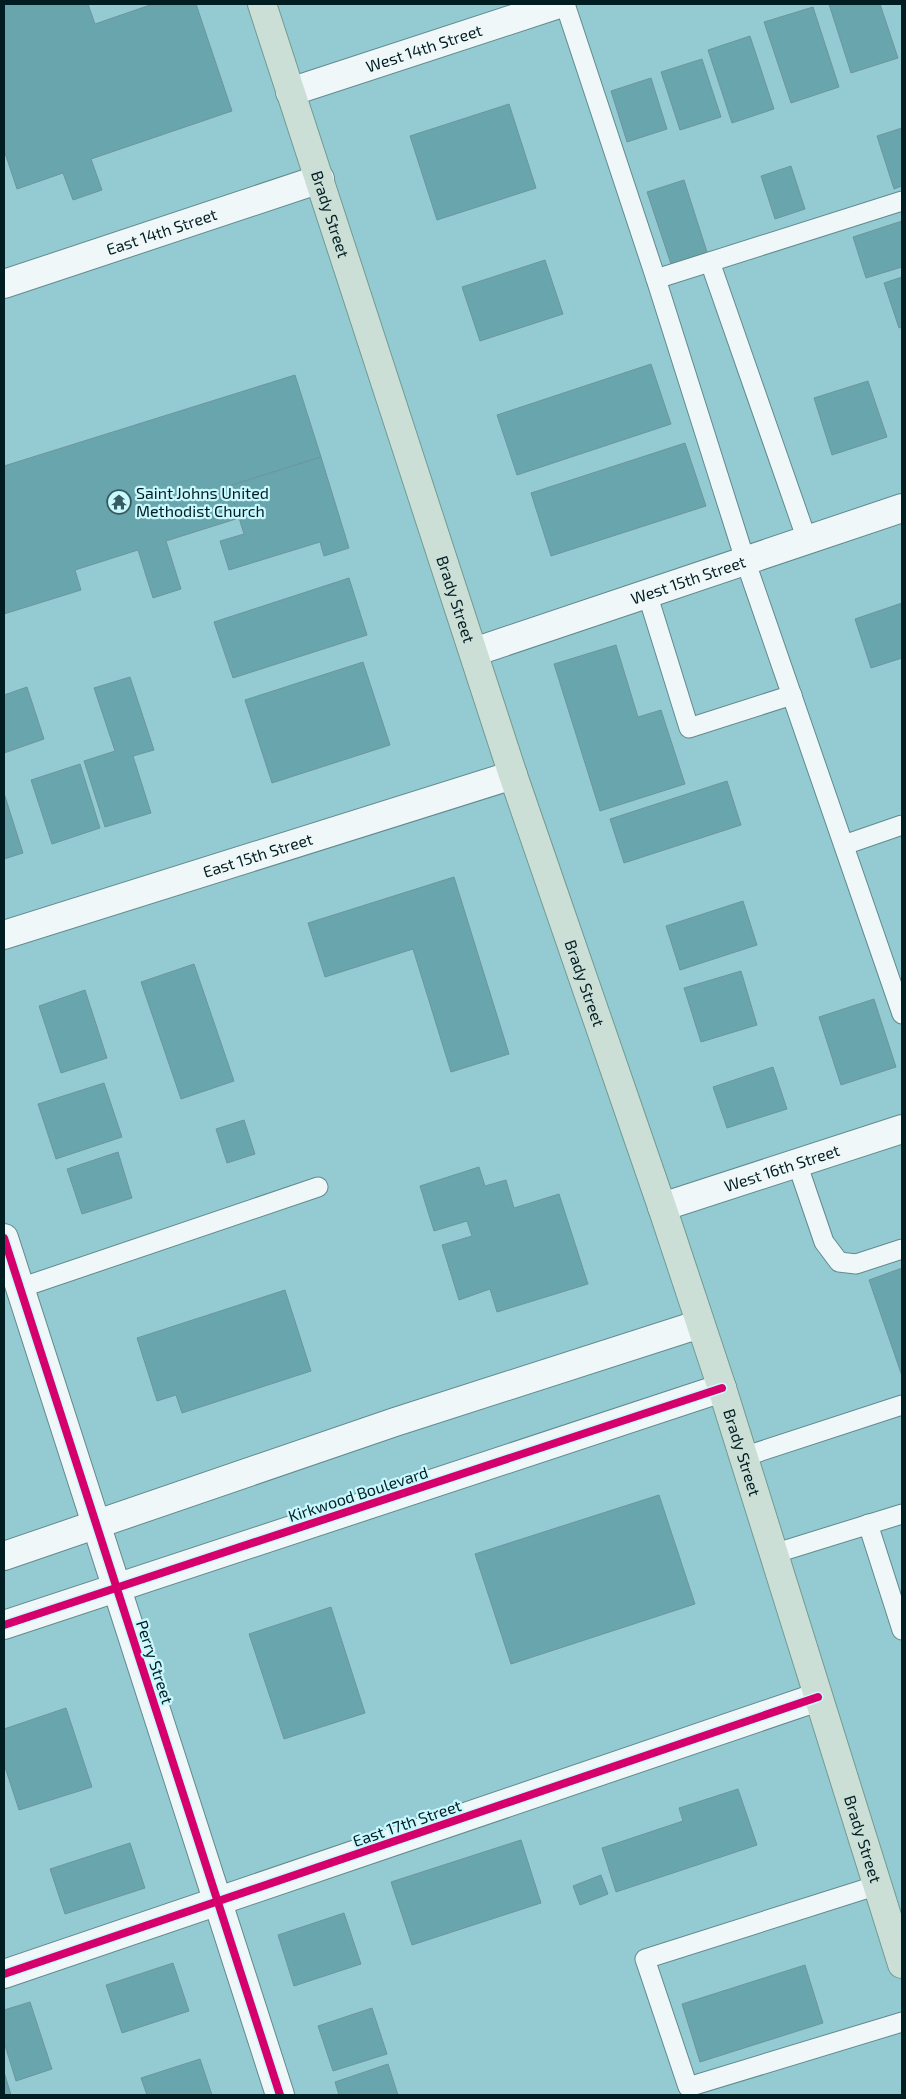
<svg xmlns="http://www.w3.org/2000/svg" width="906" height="2099" viewBox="0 0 906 2099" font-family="'Exo 2',sans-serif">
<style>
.building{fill:#68a5ac;stroke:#6e969c}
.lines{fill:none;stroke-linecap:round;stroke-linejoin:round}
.service-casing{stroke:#618a8f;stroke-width:21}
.minor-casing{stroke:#618a8f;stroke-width:30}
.tertiary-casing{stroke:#618a8f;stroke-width:30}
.trunk-casing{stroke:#719b92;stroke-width:30}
.service{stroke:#eff7f8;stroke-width:19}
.minor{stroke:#eff7f8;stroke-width:28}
.tertiary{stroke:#eff7f8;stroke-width:28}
.trunk{stroke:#ccdfd7;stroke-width:28}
.cycleway-casing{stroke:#c9f8fe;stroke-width:11}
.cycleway{stroke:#d6006c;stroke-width:8}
.labels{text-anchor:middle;stroke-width:4.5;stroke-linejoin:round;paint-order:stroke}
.street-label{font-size:16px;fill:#001e22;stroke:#c9f8fe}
.poi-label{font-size:16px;fill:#001e22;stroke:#c9f8fe;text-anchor:start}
</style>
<rect width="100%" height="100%" fill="#94cbd2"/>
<g class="building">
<polygon points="4,4 88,4 95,24 153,4 196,4 232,111 91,159 102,190 73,200 63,173 17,189 4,150"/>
<polygon points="829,4 880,4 898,58 851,73"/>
<polygon points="813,7 839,87 791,103 764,22"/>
<polygon points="750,36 774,109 732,123 708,50"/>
<polygon points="702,59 721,117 680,130 661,72"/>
<polygon points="651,78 667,129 627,142 611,91"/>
<polygon points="509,104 536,188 437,220 410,136"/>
<polygon points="902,128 902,186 894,189 877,136"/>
<polygon points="791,166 805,209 775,219 761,176"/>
<polygon points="684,180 707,252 671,264 647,192"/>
<polygon points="902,221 902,267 866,278 853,237"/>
<polygon points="545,260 563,314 480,341 462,287"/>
<polygon points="902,277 902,327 899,328 884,283"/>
<polygon points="651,364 671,424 517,475 497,415"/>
<polygon points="295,375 321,457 229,486 239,518 166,541 181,589 153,598 138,550 75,570 81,590 4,614 4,466"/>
<polygon points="868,381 887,437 832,455 814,398"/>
<polygon points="685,443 706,506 551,556 531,493"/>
<polygon points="321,457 349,548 324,556 320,542 229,570 220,541 244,534 229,486"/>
<polygon points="349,578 367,635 233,678 214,622"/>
<polygon points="902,603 902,658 871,668 855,619"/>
<polygon points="616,645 638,717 661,710 685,784 600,811 554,664"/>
<polygon points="363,662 390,745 272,783 245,700"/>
<polygon points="130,677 154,750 133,756 151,813 105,827 84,761 115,751 94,688"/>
<polygon points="27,687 44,739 4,753 4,695"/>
<polygon points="80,764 100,828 52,844 31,780"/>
<polygon points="727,781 741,825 624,863 610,819"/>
<polygon points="4,793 23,853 4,859"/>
<polygon points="454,877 509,1054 451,1072 413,949 325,977 308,923"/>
<polygon points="743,901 757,945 680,970 666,926"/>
<polygon points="194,964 234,1081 181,1099 141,982"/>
<polygon points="741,971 757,1025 701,1042 684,988"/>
<polygon points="85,990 107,1058 61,1073 39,1006"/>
<polygon points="874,999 896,1067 841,1085 819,1017"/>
<polygon points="773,1067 787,1109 727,1128 713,1087"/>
<polygon points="104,1083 122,1137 56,1159 38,1104"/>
<polygon points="244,1120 255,1154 227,1163 216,1129"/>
<polygon points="118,1152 132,1198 82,1214 67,1169"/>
<polygon points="479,1167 485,1186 506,1180 514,1208 559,1194 588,1284 497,1312 490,1289 459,1300 442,1245 472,1236 467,1221 434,1231 420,1186"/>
<polygon points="902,1268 902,1376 869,1280"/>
<polygon points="285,1290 311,1371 182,1413 176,1395 157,1401 137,1338"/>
<polygon points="659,1495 695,1604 511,1664 475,1554"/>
<polygon points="331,1607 365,1713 284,1739 249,1634"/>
<polygon points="66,1708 92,1787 19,1810 4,1764 4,1729"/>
<polygon points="738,1789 757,1845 616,1892 602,1848 683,1821 679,1808"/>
<polygon points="521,1840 541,1903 412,1945 391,1882"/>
<polygon points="130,1843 145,1888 65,1914 50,1869"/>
<polygon points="601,1875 608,1894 580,1905 573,1886"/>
<polygon points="344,1913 361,1964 294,1986 278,1935"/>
<polygon points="173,1963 189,2011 122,2033 106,1985"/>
<polygon points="805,1965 823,2023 700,2062 682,2004"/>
<polygon points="30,2002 52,2069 16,2081 4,2042 4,2010"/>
<polygon points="372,2008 387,2054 333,2071 318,2026"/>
<polygon points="200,2059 212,2095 147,2095 141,2078"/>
<polygon points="388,2064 398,2095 339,2095 335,2082"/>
<polygon points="4,2072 11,2095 4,2095"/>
</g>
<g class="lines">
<g class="service-casing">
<g id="service">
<polyline points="565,4 656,279 745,560 902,1014"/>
<polyline points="710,262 807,540"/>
<polyline points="656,279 902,201"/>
<polyline points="647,593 689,728 792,695"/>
<polyline points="844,845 902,825"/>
<polyline points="797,1163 824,1242 839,1262 856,1264 902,1249"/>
<polyline points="20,1288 318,1187"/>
<polyline points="743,1457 902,1405"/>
<polyline points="868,1524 902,1630"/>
<polyline points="773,1554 902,1514"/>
<polyline points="878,1885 645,1959 688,2087 902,2022"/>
</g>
</g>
<g class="minor-casing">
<g id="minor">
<path id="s1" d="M 662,1207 L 902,1129"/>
<polyline points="4,1238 280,2095"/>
<polyline points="4,1974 818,1697"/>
</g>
</g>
<g class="tertiary-casing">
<g id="tertiary">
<path id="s2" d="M 290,92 L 559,4"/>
<path id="s3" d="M 4,284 L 320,179"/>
<path id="s4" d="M 474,652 L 902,508"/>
<path id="s5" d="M 4,935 L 513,775"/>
<polyline points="4,1556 395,1422 700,1324"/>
<polyline points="4,1625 722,1388"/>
</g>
</g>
<g class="trunk-casing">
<g id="trunk">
<path id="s6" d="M 262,4 L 513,775 L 662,1207 L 722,1388 L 902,1964"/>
</g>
</g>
<use href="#service" class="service"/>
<use href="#minor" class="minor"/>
<use href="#tertiary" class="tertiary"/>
<use href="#trunk" class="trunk"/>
<g class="cycleway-casing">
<g id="cycleway">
<polyline points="4,1238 280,2095"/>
<polyline points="4,1625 722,1388"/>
<polyline points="4,1974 818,1697"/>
</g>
</g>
<use href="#cycleway" class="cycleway"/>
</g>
<defs>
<g id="temple-ring" transform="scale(1.25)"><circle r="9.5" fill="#c9f8fe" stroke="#345b60" stroke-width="1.5"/><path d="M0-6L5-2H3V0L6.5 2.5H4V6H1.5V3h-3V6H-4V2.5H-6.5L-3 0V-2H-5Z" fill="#345b60"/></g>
</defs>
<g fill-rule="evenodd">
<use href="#temple-ring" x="119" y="502"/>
</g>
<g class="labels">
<g class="street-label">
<text dy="6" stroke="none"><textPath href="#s2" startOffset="141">West 14th Street</textPath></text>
<text dy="6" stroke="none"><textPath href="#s6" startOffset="221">Brady Street</textPath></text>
<text dy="6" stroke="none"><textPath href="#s3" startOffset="166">East 14th Street</textPath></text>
<text dy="6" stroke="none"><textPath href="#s4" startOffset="226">West 15th Street</textPath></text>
<text dy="6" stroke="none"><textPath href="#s6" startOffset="626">Brady Street</textPath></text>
<text dy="6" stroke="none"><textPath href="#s5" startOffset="266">East 15th Street</textPath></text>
<text dy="6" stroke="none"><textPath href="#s6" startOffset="1031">Brady Street</textPath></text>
<text dy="6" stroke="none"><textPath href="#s1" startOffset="126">West 16th Street</textPath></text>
<text dy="6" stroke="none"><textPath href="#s6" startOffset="1526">Brady Street</textPath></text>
<text transform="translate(358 1494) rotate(-18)" y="6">Kirkwood Boulevard</text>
<text transform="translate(155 1662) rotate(72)" y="6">Perry Street</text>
<text transform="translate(407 1823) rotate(-19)" y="6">East 17th Street</text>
<text dy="6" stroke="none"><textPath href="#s6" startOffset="1931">Brady Street</textPath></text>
</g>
<g class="poi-label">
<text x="136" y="499">Saint Johns United<tspan x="136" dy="18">Methodist Church</tspan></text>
</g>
</g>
<rect width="906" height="2099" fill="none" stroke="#001e22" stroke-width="10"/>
</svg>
